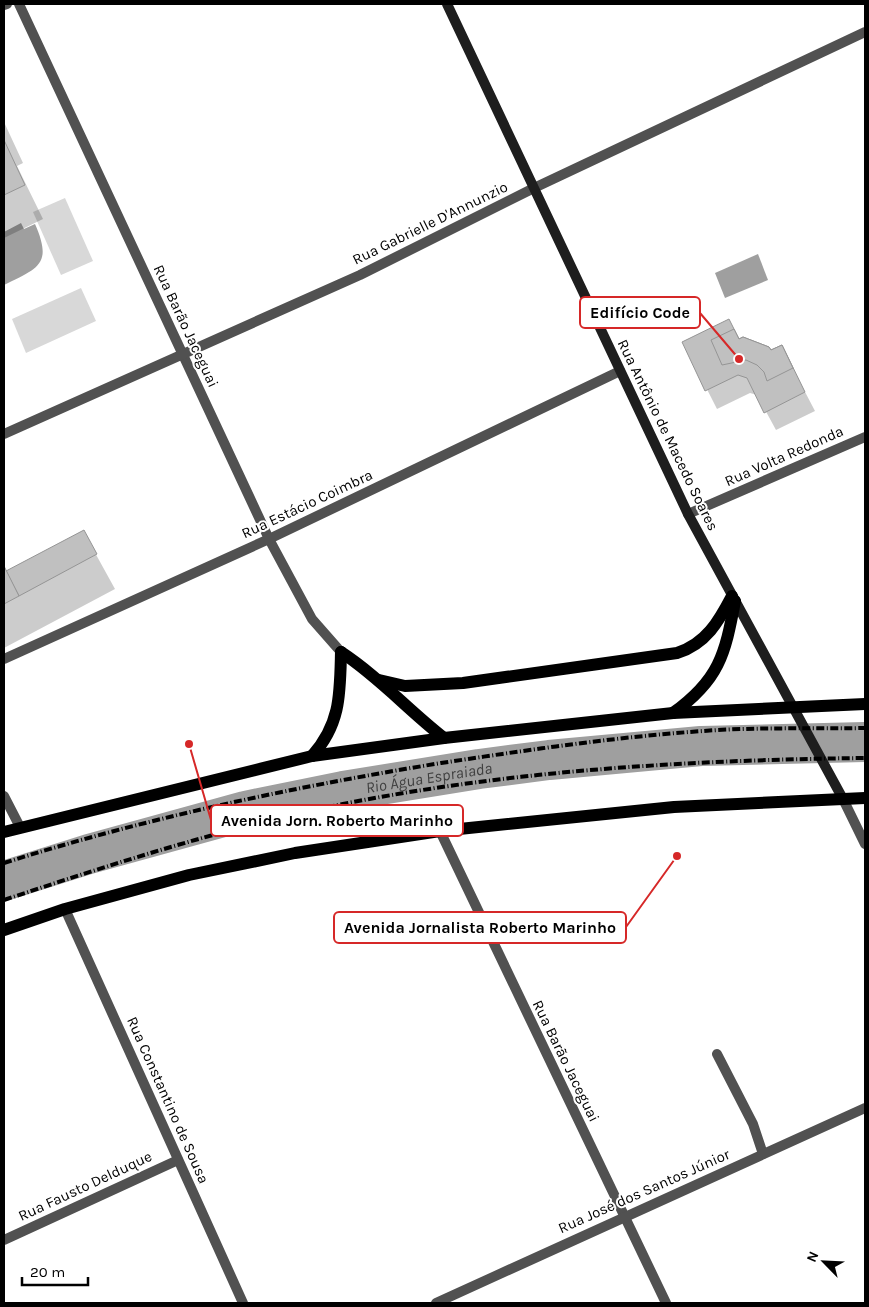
<svg xmlns="http://www.w3.org/2000/svg" width="869" height="1307" viewBox="0 0 869 1307" font-family="Karla,sans-serif">
<style>
.green{fill:#d8d8d8}
.water{fill:#9f9f9f}
.shadow{fill:#0003}
.lines{fill:none;stroke-linecap:round;stroke-linejoin:round}
.river{stroke:#9f9f9f;stroke-width:40}
.building{fill:#c0c0c0;stroke:#959595}
.minor{stroke:#515151;stroke-width:10}
.secondary{stroke:#1e1e1e;stroke-width:10}
.primary{stroke:#000;stroke-width:12}
.rail{stroke:#000;stroke-width:4;stroke-dasharray:8 2.5 1 2.5;stroke-linecap:butt}
.labels{text-anchor:middle;stroke-width:4;stroke-linejoin:round;paint-order:stroke}
.street-label{font-size:15px;fill:#000;stroke:#fff}
.water-label{font-size:16px;font-style:italic;fill:#404040;stroke:#fff}
.leader{fill:none;stroke:#d62828;stroke-width:2}
.callout-dot{fill:#d62828;stroke:#fff;stroke-width:2}
.callout{fill:#fff;stroke:#d62828;stroke-width:2}
.callout-label{font-size:16px;text-anchor:middle;font-weight:bold;fill:#000}
</style>
<rect width="100%" height="100%" fill="#fff"/>
<g class="green">
<polygon points="65,198 93,261 61,275 33,212"/>
<polygon points="81,288 96,321 26,353 12,319"/>
</g>
<g class="water">
<path d="M 21,223 L 24,229 L 35,224 C 53,265 38,268 4,285 L 4,232 Z"/>
<polygon points="758,254 768,280 725,298 715,273"/>
</g>
<g class="shadow">
<polygon points="4,122 23,163 17,166 43,219 4,238"/>
<polygon points="729,320 740,340 770,352 781,346 815,411 776,430 757,395 750,393 717,409 683,342"/>
<polygon points="83,531 115,589 4,648 4,566 7,572"/>
</g>
<g class="lines">
<path class="river" id="s1" d="M 4,881 L 89,854 L 245,811 L 343,791 L 479,769 L 549,760 L 701,746 L 865,742"/>
</g>
<g class="building">
<polygon points="4,140 25,185 4,195"/>
<polygon points="729,319 739,339 743,337 769,347 771,350 782,345 805,392 764,413 747,378 738,375 705,391 682,342"/>
<polygon points="734,329 739,339 743,337 769,347 771,350 782,345 793,368 767,381 764,372 757,365 746,360 722,365 711,340"/>
<polygon points="84,530 97,554 19,596 6,571"/>
<polygon points="4,566 19,596 4,604"/>
</g>
<g class="lines">
<g class="minor">
<polyline points="19,4 269,539 312,619 341,652"/>
<polyline points="4,5 7,4"/>
<polyline points="4,434 360,275 534,188 865,32"/>
<polyline points="688,514 865,437"/>
<polyline points="4,659 269,539 620,371"/>
<polyline points="4,796 20,827"/>
<polyline points="843,799 865,844"/>
<polyline points="440,831 666,1303"/>
<polyline points="65,909 243,1303"/>
<polyline points="717,1054 753,1124 763,1154"/>
<polyline points="4,1240 178,1160"/>
<polyline points="436,1303 865,1108"/>
</g>
<polyline class="secondary" points="447,4 688,514 843,799"/>
<g class="primary">
<path d="M 341,652 C 379,677 408,710 444,738"/>
<path d="M 379,680 L 405,686 L 463,683 L 677,653 C 706,644 719,621 732,596"/>
<path d="M 673,713 C 719,680 725,655 735,601"/>
<path d="M 312,756 C 341,724 340,693 341,652"/>
<polyline points="4,832 312,756 444,738 673,713 865,704"/>
<polyline points="4,930 65,909 189,875 295,853 440,831 674,807 865,798"/>
</g>
<g class="rail">
<path d="M 4,863 C 146,818 293,787 441,763 C 528,750 615,737 703,731 C 756,727 811,729 865,728"/>
<path d="M 4,900 C 115,863 227,827 343,804 C 515,770 691,760 865,758"/>
</g>
</g>
<g class="labels">
<g class="street-label">
<text transform="translate(430 223) rotate(-26)" y="5">Rua Gabrielle D'Annunzio</text>
<text transform="translate(186 326) rotate(65)" y="5">Rua Barão Jaceguai</text>
<text transform="translate(668 435) rotate(64)" y="5">Rua Antônio de Macedo Soares</text>
<text transform="translate(784 456) rotate(-24)" y="5">Rua Volta Redonda</text>
<text transform="translate(307 504) rotate(-25)" y="5">Rua Estácio Coimbra</text>
<text transform="translate(566 1061) rotate(64)" y="5">Rua Barão Jaceguai</text>
<text transform="translate(168 1100) rotate(66)" y="5">Rua Constantino de Sousa</text>
<text transform="translate(85 1186) rotate(-25)" y="5">Rua Fausto Delduque</text>
<text transform="translate(644 1191) rotate(-24)" y="5">Rua José dos Santos Júnior</text>
</g>
<g class="water-label">
<text dy="6" stroke="none"><textPath href="#s1" startOffset="438">Rio Água Espraiada</textPath></text>
</g>
</g>
<path class="leader" d="M739 359L700 313M189 744L211 820M677 856L626 927"/>
<g class="callout-dot">
<circle cx="739" cy="359" r="5"/>
<circle cx="189" cy="744" r="5"/>
<circle cx="677" cy="856" r="5"/>
</g>
<g class="callout">
<rect x="580" y="297" width="120" height="31" rx="5"/>
<rect x="211" y="805" width="252" height="31" rx="5"/>
<rect x="334" y="912" width="292" height="31" rx="5"/>
</g>
<g class="callout-label">
<text x="640" y="318">Edifício Code</text>
<text x="337" y="826">Avenida Jorn. Roberto Marinho</text>
<text x="480" y="933">Avenida Jornalista Roberto Marinho</text>
</g>
<rect width="869" height="1307" fill="none" stroke="#000000" stroke-width="10"/>
<g transform="translate(824 1262) rotate(294)" stroke="#ffffff" stroke-width="4" paint-order="stroke">
<path d="M0-4L9 19L0 12L-9 19Z" fill="#000000"/>
<text y="-8" font-size="14" font-weight="bold" text-anchor="middle" fill="#000000">N</text>
</g>
<path d="M22 1277v8h66v-8" fill="none" stroke="#000000" stroke-width="2.5"/>
<text x="30" y="1277" font-size="15" fill="#000000" stroke="#ffffff" stroke-width="4" paint-order="stroke">20 m</text>
</svg>
